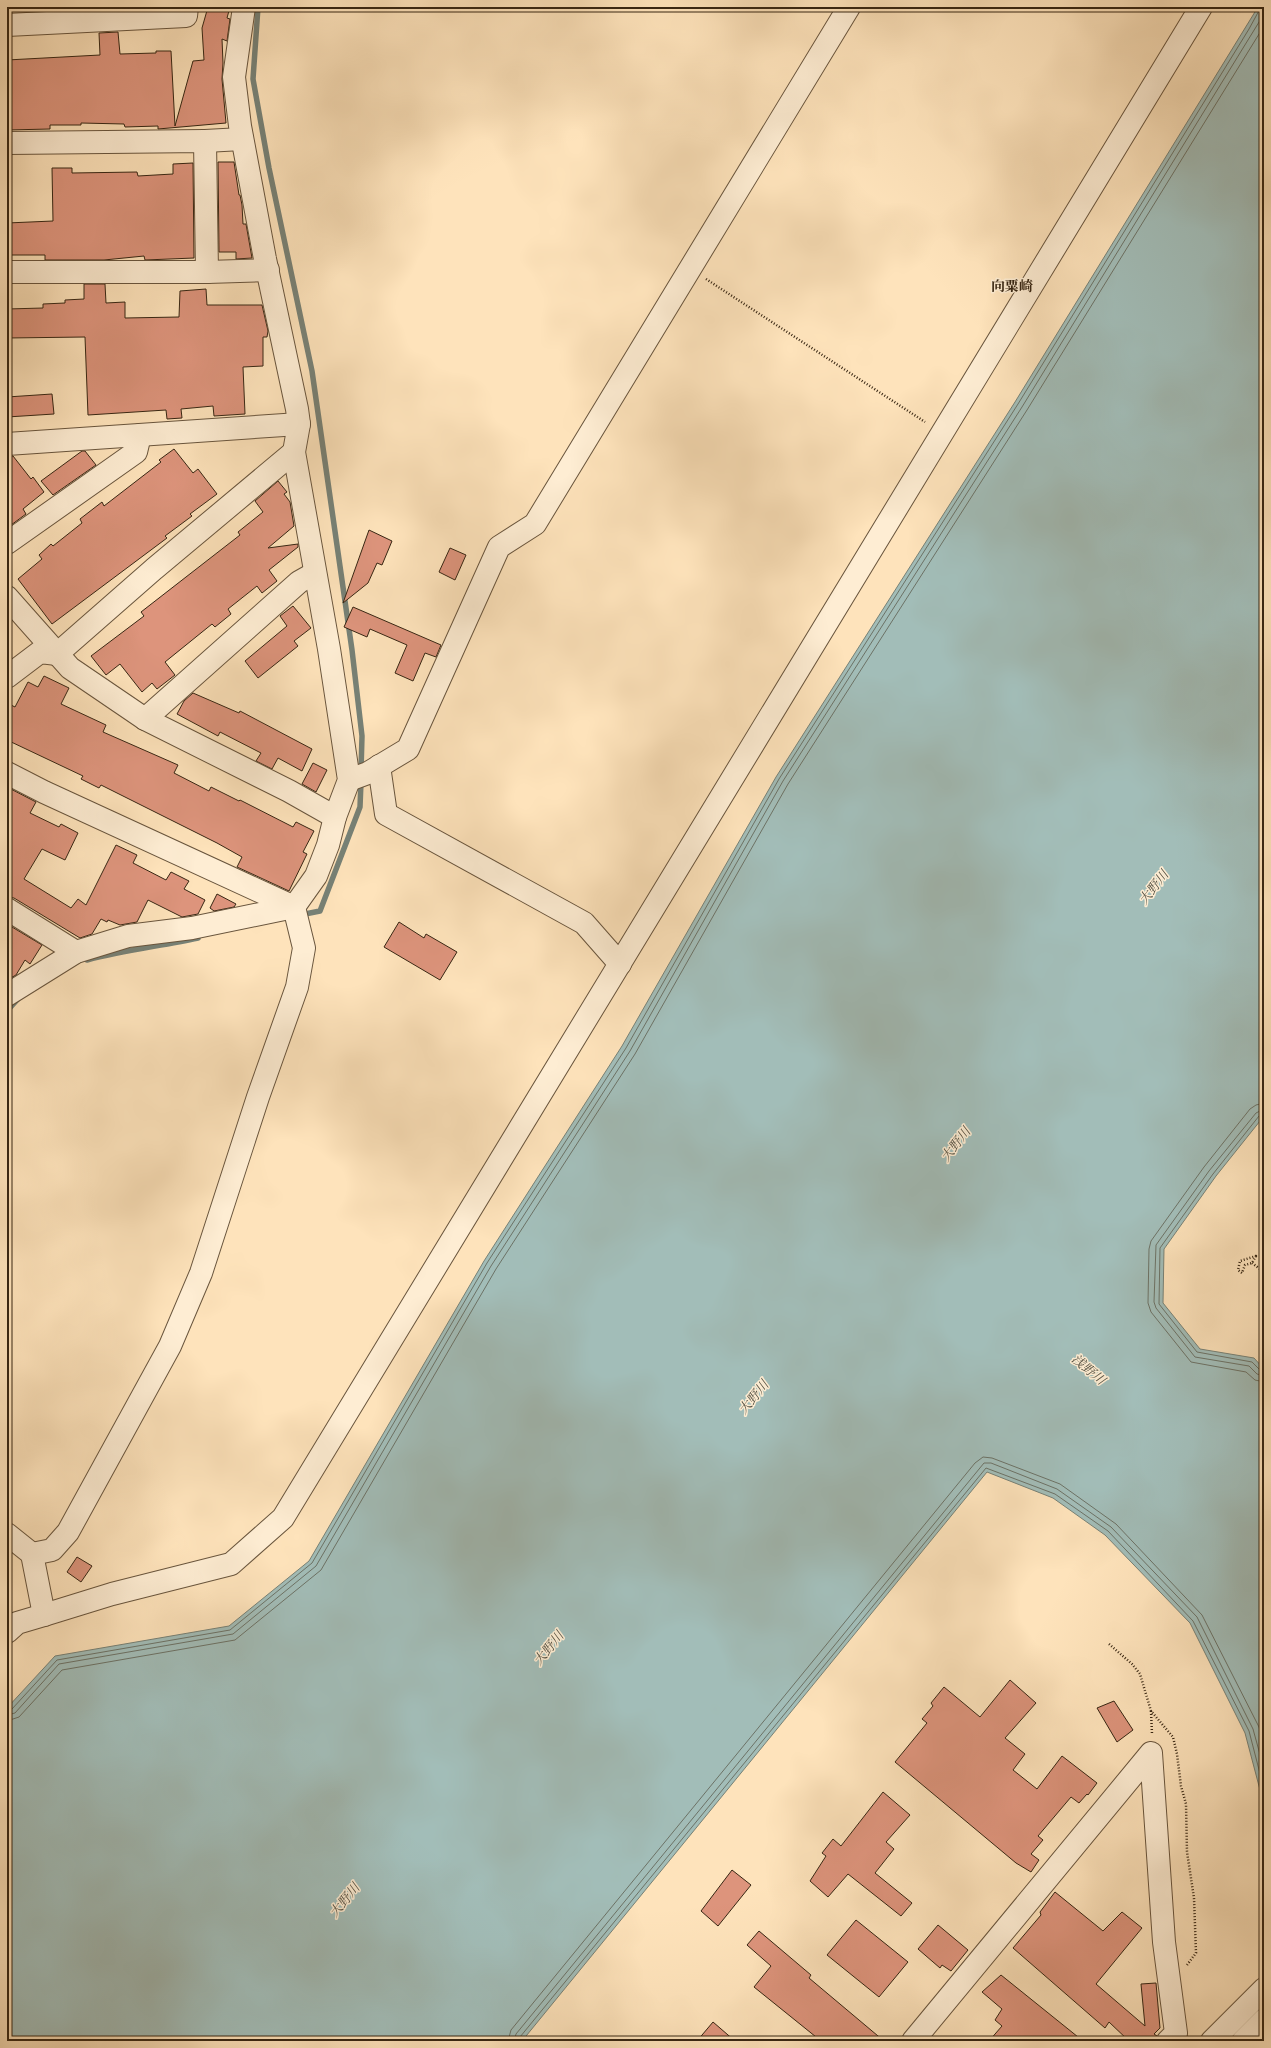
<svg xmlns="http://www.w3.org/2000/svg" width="1271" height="2048" viewBox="0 0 1271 2048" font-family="Alegreya,'Noto Serif JP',serif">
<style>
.water{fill:#a2bdb8;stroke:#778176}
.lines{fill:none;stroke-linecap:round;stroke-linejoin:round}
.shore{stroke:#6c7266;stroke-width:1}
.stream{stroke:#778176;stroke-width:5.5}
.building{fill:#dd947c;stroke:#372613}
.minor-casing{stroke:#69553d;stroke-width:24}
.path{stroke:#372613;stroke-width:2.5;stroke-dasharray:1 2;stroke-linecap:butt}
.minor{stroke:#feedd3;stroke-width:22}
.labels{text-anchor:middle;stroke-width:3;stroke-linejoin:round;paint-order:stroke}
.water-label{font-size:13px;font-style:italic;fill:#575345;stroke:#feedd3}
.quarter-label{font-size:14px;font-weight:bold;fill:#372613;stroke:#feedd3}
</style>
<rect width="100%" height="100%" fill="#fee3bb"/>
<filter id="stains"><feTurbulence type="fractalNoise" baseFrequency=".005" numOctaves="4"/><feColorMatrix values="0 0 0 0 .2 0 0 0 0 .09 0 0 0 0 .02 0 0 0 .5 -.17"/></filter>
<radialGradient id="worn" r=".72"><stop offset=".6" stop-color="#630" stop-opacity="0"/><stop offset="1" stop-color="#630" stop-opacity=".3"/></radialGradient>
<polygon class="water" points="1258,7 1264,7 1264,1116 1216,1176 1164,1249 1163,1303 1200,1349 1254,1358 1264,1369 1264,1805 1245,1733 1190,1623 1105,1535 1053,1498 987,1472 522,2041 7,2041 7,1708 55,1656 229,1626 309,1561 484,1261 622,1046 776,777 1015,402"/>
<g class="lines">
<g class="shore">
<polyline points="1264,1103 1256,1105 1250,1109 1204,1167 1151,1241 1149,1249 1148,1303 1151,1312 1191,1362 1246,1372 1255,1380 1264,1382"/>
<polyline points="1264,1109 1256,1113 1209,1171 1156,1245 1154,1302 1156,1308 1195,1357 1249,1366 1257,1374 1264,1376"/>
<polyline points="1264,1114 1259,1116 1213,1174 1160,1248 1159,1304 1197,1352 1252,1362 1260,1370 1264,1371"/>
<polyline points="7,1710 12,1709 57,1660 230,1630 312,1563 487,1263 626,1048 779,779 1018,404 1249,29 1261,7"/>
<polyline points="7,1715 15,1713 59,1664 233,1634 316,1566 491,1266 630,1051 783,781 1022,407 1264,14"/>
<polyline points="7,1721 19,1717 62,1670 235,1640 321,1570 496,1269 635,1054 788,784 1027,410 1264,26"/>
<polyline points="508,2041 511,2030 975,1463 983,1457 992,1458 1060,1484 1116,1524 1202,1615 1259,1727 1264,1746"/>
<polyline points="514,2041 516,2034 984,1463 991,1463 1057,1489 1111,1527 1197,1617 1253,1729 1264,1769"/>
<polyline points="519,2041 520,2037 986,1468 1055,1494 1108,1531 1193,1621 1249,1731 1264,1789"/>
</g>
<g class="stream">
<polyline points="258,7 253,79 269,168 312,371 352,650 362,736 361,771"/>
<polyline points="300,915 320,911 360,807 361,782"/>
<path d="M 87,960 C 124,950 161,946 198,938"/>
<polyline points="7,1011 17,1000"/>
</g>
</g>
<g class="building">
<polygon points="208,7 230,7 227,18 230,19 227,41 222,39 223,63 222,79 226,123 158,129 158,126 125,127 124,124 81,123 81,125 50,125 50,129 7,130 7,60 100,55 99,33 118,32 120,54 156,53 156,51 171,51 175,126 193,61 204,60 202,28"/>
<polygon points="218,162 234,162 239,195 240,195 242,205 243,224 246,224 252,258 236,259 236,252 219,252"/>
<polygon points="193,163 194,258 145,260 144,256 104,260 45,260 45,255 7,255 7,223 53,221 52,168 72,168 72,173 137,172 138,176 173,174 173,164"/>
<polygon points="84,284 105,284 106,303 125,302 125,318 179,317 180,291 206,289 207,305 262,305 268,331 267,337 263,337 263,366 243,367 245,414 214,416 213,406 181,409 182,418 167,419 166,410 88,415 85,337 7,338 7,309 43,308 43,304 65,303 65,300 84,299"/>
<polygon points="52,394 54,414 7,417 7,397"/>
<polygon points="174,449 193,473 198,469 217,494 190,514 192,516 165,536 167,538 52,624 18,579 42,559 39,555 51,544 53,546 82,523 80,519 102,502 104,506 161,462 159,460"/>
<polygon points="82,451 85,451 96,465 53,495 41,481"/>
<polygon points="7,456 13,456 31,479 33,477 44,492 23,509 26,514 7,528"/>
<polygon points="278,481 287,492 284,494 290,502 294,526 268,548 298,544 298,547 269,570 277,581 262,593 257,586 228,609 231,614 215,627 212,624 165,662 175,675 157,689 152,683 142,692 120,664 106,675 91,656 144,616 141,612 240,535 238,532 263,512 255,501"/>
<polygon points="369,530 392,541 382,565 377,563 368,583 343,603"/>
<polygon points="450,548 466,555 455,580 439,572"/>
<polygon points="293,606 311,628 294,641 298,646 258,678 245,661 287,626 280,616"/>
<polygon points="353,607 441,645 436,657 425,653 413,681 395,673 407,645 370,629 367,637 344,627"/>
<polygon points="44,676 69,688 61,704 106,725 103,732 178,765 174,773 209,791 211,787 239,801 240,800 293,827 296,822 314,831 303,852 307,854 289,891 237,867 242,857 217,843 101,785 99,788 81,779 83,776 7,740 7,703 15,707 28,682 38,687"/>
<polygon points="193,693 239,713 240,711 312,749 302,771 278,758 272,769 256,761 261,753 220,732 218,736 177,714 184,701"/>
<polygon points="313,763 327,770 316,792 302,784"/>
<polygon points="7,787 36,802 30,813 59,827 61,824 78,833 65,860 42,849 24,879 71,908 78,899 86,905 116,845 137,855 133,863 166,880 171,872 189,881 184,889 205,900 198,914 182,917 148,900 137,922 120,925 108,920 107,922 101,919 92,934 80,938 14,898 7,897"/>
<polygon points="217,894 236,904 234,907 214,911 210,908"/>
<polygon points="399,922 424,938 426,934 457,952 440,980 384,947"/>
<polygon points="7,924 42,945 30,964 25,960 16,975 7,980"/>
<polygon points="77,1557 92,1566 81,1582 67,1572"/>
<polygon points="1010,1680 1036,1703 1005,1738 1025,1754 1013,1770 1037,1789 1062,1756 1097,1783 1088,1795 1087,1794 1079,1803 1071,1797 1038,1836 1043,1840 1031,1854 1039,1860 1031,1872 1016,1863 895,1762 927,1723 922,1719 933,1706 931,1703 944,1687 980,1717"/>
<polygon points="1114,1701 1133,1730 1117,1742 1097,1708"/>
<polygon points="883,1792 910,1815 886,1842 894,1849 875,1873 912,1903 901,1916 848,1874 828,1897 810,1881 826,1856 822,1853 833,1839 841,1846"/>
<polygon points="732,1870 751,1885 718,1926 701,1911"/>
<polygon points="1055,1892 1103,1931 1122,1912 1142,1928 1096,1984 1145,2026 1141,1984 1156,1983 1160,2028 1154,2034 1157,2036 1156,2041 1129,2041 1109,2022 1105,2028 1013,1948 1041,1915 1040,1912"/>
<polygon points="856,1920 908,1962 879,1997 827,1955"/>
<polygon points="938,1925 968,1950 951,1971 942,1965 940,1968 918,1949"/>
<polygon points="759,1931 811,1975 809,1978 884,2041 821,2041 754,1987 771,1966 747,1945"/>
<polygon points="1001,1975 1083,2041 989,2041 1002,2026 995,2020 1002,2009 982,1992"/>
<polygon points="713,2022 735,2041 697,2041"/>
</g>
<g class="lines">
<g class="minor-casing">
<g id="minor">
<polyline points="7,25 186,16 187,7"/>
<polyline points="205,141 242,139"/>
<polyline points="7,143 205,141 207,272 7,272"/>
<polyline points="207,272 268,270"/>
<polyline points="7,444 299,424"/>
<polyline points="7,543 136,452 140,435"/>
<polyline points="7,597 70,668 145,719 289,791 335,817"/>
<polyline points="7,677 40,652 57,654 154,569 294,452"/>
<polyline points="145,719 299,582 315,573"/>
<polyline points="379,766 386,814 584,923 620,964"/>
<polyline points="7,773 44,792 294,907 304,948 297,987 258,1097 201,1273 170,1346 68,1532 52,1550 32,1554"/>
<polyline points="349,780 368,773 408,749 499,547 535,524 849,7"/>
<polyline points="7,909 76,952"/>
<polyline points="7,995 76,952 128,936 192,928 294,907 316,876 328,845 335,817 349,780 329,649 294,452 299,424 297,409 265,259 240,126 234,77 244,7"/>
<polyline points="7,1534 32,1554 44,1615"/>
<polyline points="7,1632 17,1623 44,1615 112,1594 231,1564 283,1518 1201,7"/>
<polyline points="913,2041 1151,1753 1164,1942 1176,2033 1168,2041"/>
<polyline points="1212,2041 1264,1989"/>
<polyline points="1243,2041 1264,2020"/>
</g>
</g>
<g class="path">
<polyline points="706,279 925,422"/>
<polygon points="1256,1256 1252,1263 1245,1265 1242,1273 1238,1270 1240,1261"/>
<polyline points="1252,1263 1264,1272"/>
<polyline points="1109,1644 1132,1664 1140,1674 1151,1711 1173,1737 1177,1754 1181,1786 1186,1804 1187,1852 1194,1898 1196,1953 1187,1965"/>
<polyline points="1151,1711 1152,1734"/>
</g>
<use href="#minor" class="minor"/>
</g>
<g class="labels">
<g class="water-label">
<text transform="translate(1153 887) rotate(-52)" y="5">大野川</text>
<text transform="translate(955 1144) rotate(-52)" y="5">大野川</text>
<text transform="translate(1089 1369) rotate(40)" y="5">浅野川</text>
<text transform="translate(753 1397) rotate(-51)" y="5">大野川</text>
<text transform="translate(548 1648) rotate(-51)" y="5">大野川</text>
<text transform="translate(344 1900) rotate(-51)" y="5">大野川</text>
</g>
<g class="quarter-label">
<text x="1012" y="291">向粟崎</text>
</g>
</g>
<rect width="1271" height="2048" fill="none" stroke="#fee3bb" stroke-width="24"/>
<rect x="8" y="8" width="1255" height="2032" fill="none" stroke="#372613" stroke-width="2"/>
<rect x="12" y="12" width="1247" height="2024" fill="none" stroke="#372613"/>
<rect width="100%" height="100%" filter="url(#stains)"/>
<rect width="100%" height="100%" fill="url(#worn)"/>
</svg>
